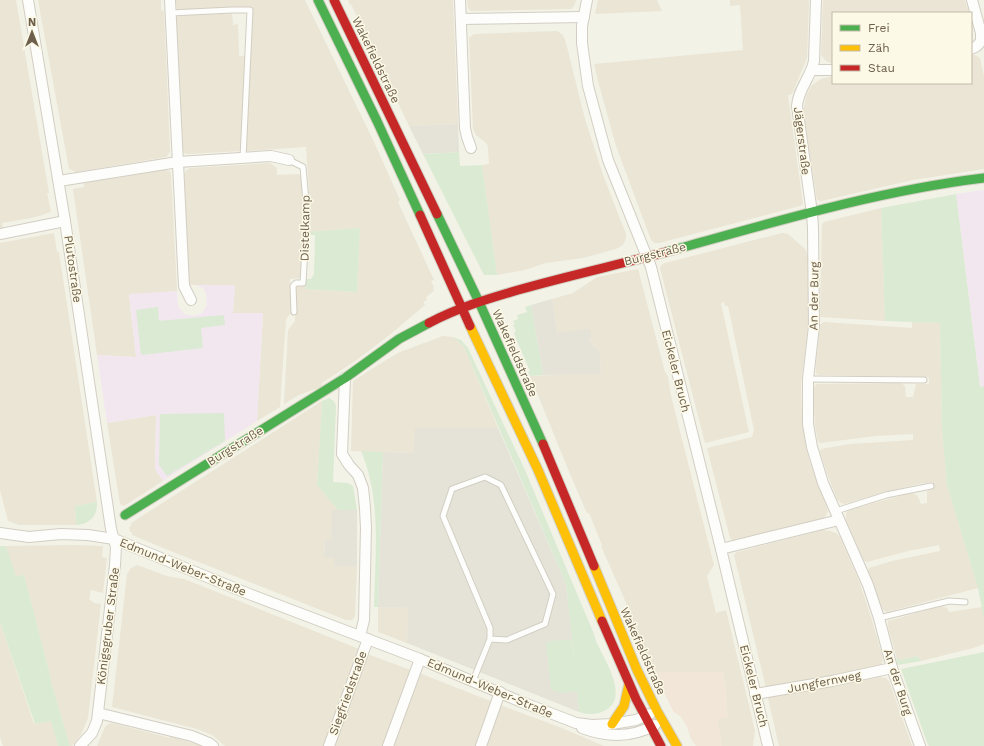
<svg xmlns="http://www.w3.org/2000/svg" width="984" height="746" viewBox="0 0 984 746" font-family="'Work Sans',sans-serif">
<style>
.residential{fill:#eae5d4}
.commercial{fill:#f1e6d8}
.industrial{fill:#e5e3d8}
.education{fill:#f2e7ef}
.green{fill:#dbead3}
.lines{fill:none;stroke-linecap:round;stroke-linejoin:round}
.lane-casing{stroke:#d2cec3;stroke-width:7}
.street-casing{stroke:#d2cec3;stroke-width:12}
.fast-casing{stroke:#d3cfc3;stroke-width:11}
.slow-casing{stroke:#d3cfc3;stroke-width:11}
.jam-casing{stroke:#d3cfc3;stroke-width:11}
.lane{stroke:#fdfdfb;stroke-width:5}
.street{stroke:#fdfdfb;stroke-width:10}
.fast{stroke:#4caf50;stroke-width:9}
.slow{stroke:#ffc107;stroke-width:9}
.jam{stroke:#c62828;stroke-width:9}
.labels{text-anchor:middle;stroke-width:3;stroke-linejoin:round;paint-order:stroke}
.street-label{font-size:12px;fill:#6d5f4b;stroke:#fcf9e7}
</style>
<rect width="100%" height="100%" fill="#f3f2e7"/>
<g class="residential">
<polygon points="0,0 16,0 49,193 47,193 51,212 36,217 2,223 3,228 0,228"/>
<polygon points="38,0 161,0 161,10 164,11 170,151 168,155 166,157 76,172 69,169"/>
<polygon points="176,0 305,0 374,142 400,200 398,202 434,280 431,281 434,287 433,288 434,291 426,297 427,300 423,302 425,305 387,337 355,361 322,383 321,387 299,395 284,404 288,330 295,321 296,300 295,285 305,285 305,289 357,292 360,228 308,232 310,205 306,147 246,151 253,7 177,11"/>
<polygon points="348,0 453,0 458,124 409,126 376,56 375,56 362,30 363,29 351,4 350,5"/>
<polygon points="467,0 576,0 574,6 571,9 471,11 468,8"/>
<polygon points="598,0 657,0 662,11 595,14"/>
<polygon points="730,0 809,0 807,58 792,94 788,95 803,204 800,206 659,243 655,243 651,240 616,146 598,81 594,64 743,50 740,5 730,6"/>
<polygon points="823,0 965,0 969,13 833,13 833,64 826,61 821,55"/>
<polygon points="232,12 233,25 238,24 239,56 246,56 241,151 187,154 184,153 183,149 176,16"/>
<polygon points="557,31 562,34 565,39 585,119 603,175 626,234 626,238 623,245 616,249 583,258 546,263 525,270 497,275 482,165 489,164 488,148 487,144 476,135 473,128 469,38 474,34"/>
<polygon points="971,55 975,55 980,58 984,76 984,169 913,180 821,201 817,200 803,113 806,96 811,86 821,79 833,76 833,83 971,83"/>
<polygon points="270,163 277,168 277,175 298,174 301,175 305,205 301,278 290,279 292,312 286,319 280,407 257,421 263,313 233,313 235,285 189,285 184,174 186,171 190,168"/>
<polygon points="164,170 170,171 171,175 177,291 129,295 136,357 97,355 73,189 84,187 84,183"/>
<polygon points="881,208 885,321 820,317 822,224 824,222"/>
<polygon points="54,233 57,252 59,252 97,502 75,506 76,525 19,525 8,521 0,490 0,243"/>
<polygon points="782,233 788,234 805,249 808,256 808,326 801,384 802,422 809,459 828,511 825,517 820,520 733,541 730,538 707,448 752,437 754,430 728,306 725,306 724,302 721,303 749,432 705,443 660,268 662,264 669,262"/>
<polygon points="638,269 665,372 668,376 671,396 714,565 707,576 716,613 726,610 746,693 755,731 753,746 722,746 717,719 728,717 725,700 727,699 723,672 654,672 641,643 624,598 601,546 602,545 589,513 587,513 573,481 530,376 601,373 600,352 593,346 589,339 557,333 552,299 573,293 597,277"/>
<polygon points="824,322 912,328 912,322 940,323 942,430 947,485 978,588 887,612 883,610 868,571 869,568 892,561 940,551 939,545 908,551 867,562 864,561 846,520 846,513 848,511 870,504 911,493 917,495 921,504 927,503 927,491 934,489 933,482 918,484 885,492 845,504 841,503 837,499 828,476 820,452 821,449 850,444 913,440 913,434 876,436 820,443 818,441 815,426 813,392 815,385 818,384 901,383 905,386 906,397 913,397 916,384 929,384 929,378 928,377 818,375 816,373 816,365 820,325"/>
<polygon points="443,336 453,337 458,341 464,347 498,428 416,428 415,453 351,451 353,381 386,360 400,352"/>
<polygon points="322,401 317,485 338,510 332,510 331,541 325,541 324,557 334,558 334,566 357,566 355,616 354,618 352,620 346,620 173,552 132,535 132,532 130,532 129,527 131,526 131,523"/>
<polygon points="156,415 155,469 163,481 124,506 120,504 107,423"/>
<polygon points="823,530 830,531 836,533 840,537 859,581 871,617 883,658 882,664 878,668 768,688 766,687 765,684 734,555 737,552"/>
<polygon points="74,545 103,546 102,557 107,558 103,593 91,590 89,599 94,603 101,604 88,718 81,735 72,746 70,746 51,682 50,675 24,575 16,577 6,546"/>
<polygon points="137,565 167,576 184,579 359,649 325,746 225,746 212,735 197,729 112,707 127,574 130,569"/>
<polygon points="942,606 947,608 949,612 982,607 984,619 984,644 973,648 921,661 918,656 901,660 897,659 888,627 888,621"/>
<polygon points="378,607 408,608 407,643 378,632"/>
<polygon points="0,622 34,724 51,721 58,746 3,746 0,737"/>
<polygon points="367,654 411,670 383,746 334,746"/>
<polygon points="419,673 493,702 477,746 393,746"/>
<polygon points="881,675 881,677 886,678 889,681 912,746 779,746 768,698 769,696"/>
<polygon points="500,705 562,728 604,746 485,746"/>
<polygon points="112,723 170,738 170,736 202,746 97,746 105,727 108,724"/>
</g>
<polygon class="commercial" points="654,672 723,672 727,699 725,700 728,717 718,719 722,746 696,746 691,739 687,727 681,717 673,711"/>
<g class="industrial">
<polygon points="458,124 459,152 423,154 409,126"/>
<polygon points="552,299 557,333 590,329 591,337 589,339 593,346 600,352 601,374 543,375 531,305"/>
<polygon points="415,428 498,428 566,584 570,617 579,712 407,643 408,608 378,607 383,452 414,453"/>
<polygon points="332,510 357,510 357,566 334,566 334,558 324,557 325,540 331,540"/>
</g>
<g class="education">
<polygon points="984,190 984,386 980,387 956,194"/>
<polygon points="196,285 235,285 233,313 263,313 257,421 163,481 155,469 156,415 107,423 97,355 136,357 129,294 177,291 178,305 179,308 185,314 194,316 202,313 207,305 206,294 203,288"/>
</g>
<g class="green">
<polygon points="459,152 460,166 482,165 497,275 484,275 423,154"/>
<polygon points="956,194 980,387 984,386 984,619 978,588 947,485 942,430 940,323 885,321 881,208"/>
<polygon points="360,228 357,292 305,289 306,279 311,279 314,274 315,235 308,235 308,232"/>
<polygon points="531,305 543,375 530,376 528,372 530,371 516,339 514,332 516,331 513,325 515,324 513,321 518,319 517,315 527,312 525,307"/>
<polygon points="158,307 159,321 224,315 225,325 201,328 203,348 141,355 136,310"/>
<path d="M 453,337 L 461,340 L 468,348 L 525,470 L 594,634 L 596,641 C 603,658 630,696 606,710 C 598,715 588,715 579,712 L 577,691 L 560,693 L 551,689 L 546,642 L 571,639 L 575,666 L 566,584 L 464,347 L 458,341 Z"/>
<polygon points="329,398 334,401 336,406 333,482 348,483 353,486 357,510 338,510 317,485 322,401"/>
<polygon points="224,413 225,441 167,476 159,465 160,414"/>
<path d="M 361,451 L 383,452 L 378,607 L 374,607 C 375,555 382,501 361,451 Z"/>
<path d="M 97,502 C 98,516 90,524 76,525 L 75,506 Z"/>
<polygon points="0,546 6,546 16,576 24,575 50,675 51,682 70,746 58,746 51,721 35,724 0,622"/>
<polygon points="984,652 984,746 930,746 928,745 901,669"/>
<polygon points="918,656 921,661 898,665 896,658 901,660"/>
</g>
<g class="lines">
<g class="lane-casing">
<g id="lane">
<polyline points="170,13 232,10 250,10 243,158"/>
<polyline points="289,160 303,167 307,214 303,283 296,283 293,286 294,312"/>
<polyline points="808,379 924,380"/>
<polyline points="836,511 886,495 931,486"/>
<polyline points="879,618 949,601 965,602"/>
<polyline points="473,681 490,639 490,628 443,516 452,489 485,477 501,485 553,594 545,624 507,640 490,639"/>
</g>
</g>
<g class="street-casing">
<g id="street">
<polyline points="28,0 65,221 111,529 116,547 115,565 97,721 92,733 80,746"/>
<polyline points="170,0 184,286 191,300"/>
<polyline points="460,0 465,128 467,137 471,148"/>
<polyline points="587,0 582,26 582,43 588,86 608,160 651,267 721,549 768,746"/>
<path d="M 816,0 L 814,61 C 811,77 798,89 797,106 L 812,213 L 813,228 L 814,326 L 808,379 L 808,424 L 812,447 L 823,483 L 868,585 L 879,618 L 892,668 L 920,746"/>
<polyline points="461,19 584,17"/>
<polyline points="971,49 977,46 981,41 981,33 972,0"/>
<polyline points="812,70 833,70"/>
<polyline points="59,181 178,162 271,156 289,160"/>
<polyline points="0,234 65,221"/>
<polyline points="345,378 342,454 349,465 358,475 363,488 365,508 366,528 364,620 360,636"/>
<polyline points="0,533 29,537 61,534 88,535 114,539 249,594 420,659 519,701 576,723 592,725 612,724 636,720 650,714"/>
<polyline points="721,549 839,520"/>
<polyline points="755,694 832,681 892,668"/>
<polyline points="98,713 192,736 209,743 213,746"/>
<path d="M 582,728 C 606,737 632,738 655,725"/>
<polyline points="329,746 368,639"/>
<polyline points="388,746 420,659"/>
<polyline points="481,746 500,692"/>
</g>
</g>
<g class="fast-casing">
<g id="fast">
<polyline points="318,0 377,121 420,215"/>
<polyline points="437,214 479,302 543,444"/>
<path d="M 666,252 C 771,223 876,191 984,178"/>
<polyline points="125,515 345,378 399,339 429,323"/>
</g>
</g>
<g class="slow-casing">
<g id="slow">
<polyline points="470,326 538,470 602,621"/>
<polyline points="594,566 637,670 657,711 677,746"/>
<polyline points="612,724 624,706 629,684"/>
</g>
</g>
<g class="jam-casing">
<g id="jam">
<polyline points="334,0 437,214"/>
<polyline points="420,215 470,326"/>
<path d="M 429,323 C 457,308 487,299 518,290 C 567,276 617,265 666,252"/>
<polyline points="543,444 594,566"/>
<polyline points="602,621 636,699 661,746"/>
</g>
</g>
<use href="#lane" class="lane"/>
<use href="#street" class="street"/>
<use href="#fast" class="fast"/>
<use href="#slow" class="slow"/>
<use href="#jam" class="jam"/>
</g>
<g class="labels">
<g class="street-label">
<text transform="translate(376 60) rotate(64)" y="4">Wakefieldstraße</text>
<text transform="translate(802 141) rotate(83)" y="4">Jägerstraße</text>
<text transform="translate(305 228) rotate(-89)" y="4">Distelkamp</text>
<text transform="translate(655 254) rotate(-14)" y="4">Burgstraße</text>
<text transform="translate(73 269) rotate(82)" y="4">Plutostraße</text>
<text transform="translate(814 296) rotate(-89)" y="4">An der Burg</text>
<text transform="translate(515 353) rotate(66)" y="4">Wakefieldstraße</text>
<text transform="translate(676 371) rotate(76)" y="4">Eickeler Bruch</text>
<text transform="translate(235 446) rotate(-32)" y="4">Burgstraße</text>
<text transform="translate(183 567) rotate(22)" y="4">Edmund-Weber-Straße</text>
<text transform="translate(108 626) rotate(-83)" y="4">Königsgruber Straße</text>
<text transform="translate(643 651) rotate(66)" y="4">Wakefieldstraße</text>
<text transform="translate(824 682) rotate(-11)" y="4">Jungfernweg</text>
<text transform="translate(898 682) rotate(72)" y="4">An der Burg</text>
<text transform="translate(754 686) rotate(76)" y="4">Eickeler Bruch</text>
<text transform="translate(490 688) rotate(23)" y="4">Edmund-Weber-Straße</text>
<text transform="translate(348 693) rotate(-70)" y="4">Siegfriedstraße</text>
</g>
</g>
<rect x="832" y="12" width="140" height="72" fill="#fcf9e7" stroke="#c3bba9"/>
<rect x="840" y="25" width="20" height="6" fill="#4caf50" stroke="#c3bba9"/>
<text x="868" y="32" font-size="12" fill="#6d5f4b">Frei</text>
<rect x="840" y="45" width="20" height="6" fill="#ffc107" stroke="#c3bba9"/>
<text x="868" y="52" font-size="12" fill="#6d5f4b">Zäh</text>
<rect x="840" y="65" width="20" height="6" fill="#c62828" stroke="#c3bba9"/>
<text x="868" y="72" font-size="12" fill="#6d5f4b">Stau</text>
<g transform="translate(32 32)" stroke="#fcf9e7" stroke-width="3" paint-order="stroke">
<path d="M0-3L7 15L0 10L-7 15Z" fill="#6d5f4b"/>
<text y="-6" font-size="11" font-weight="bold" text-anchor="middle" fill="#6d5f4b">N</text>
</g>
</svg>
